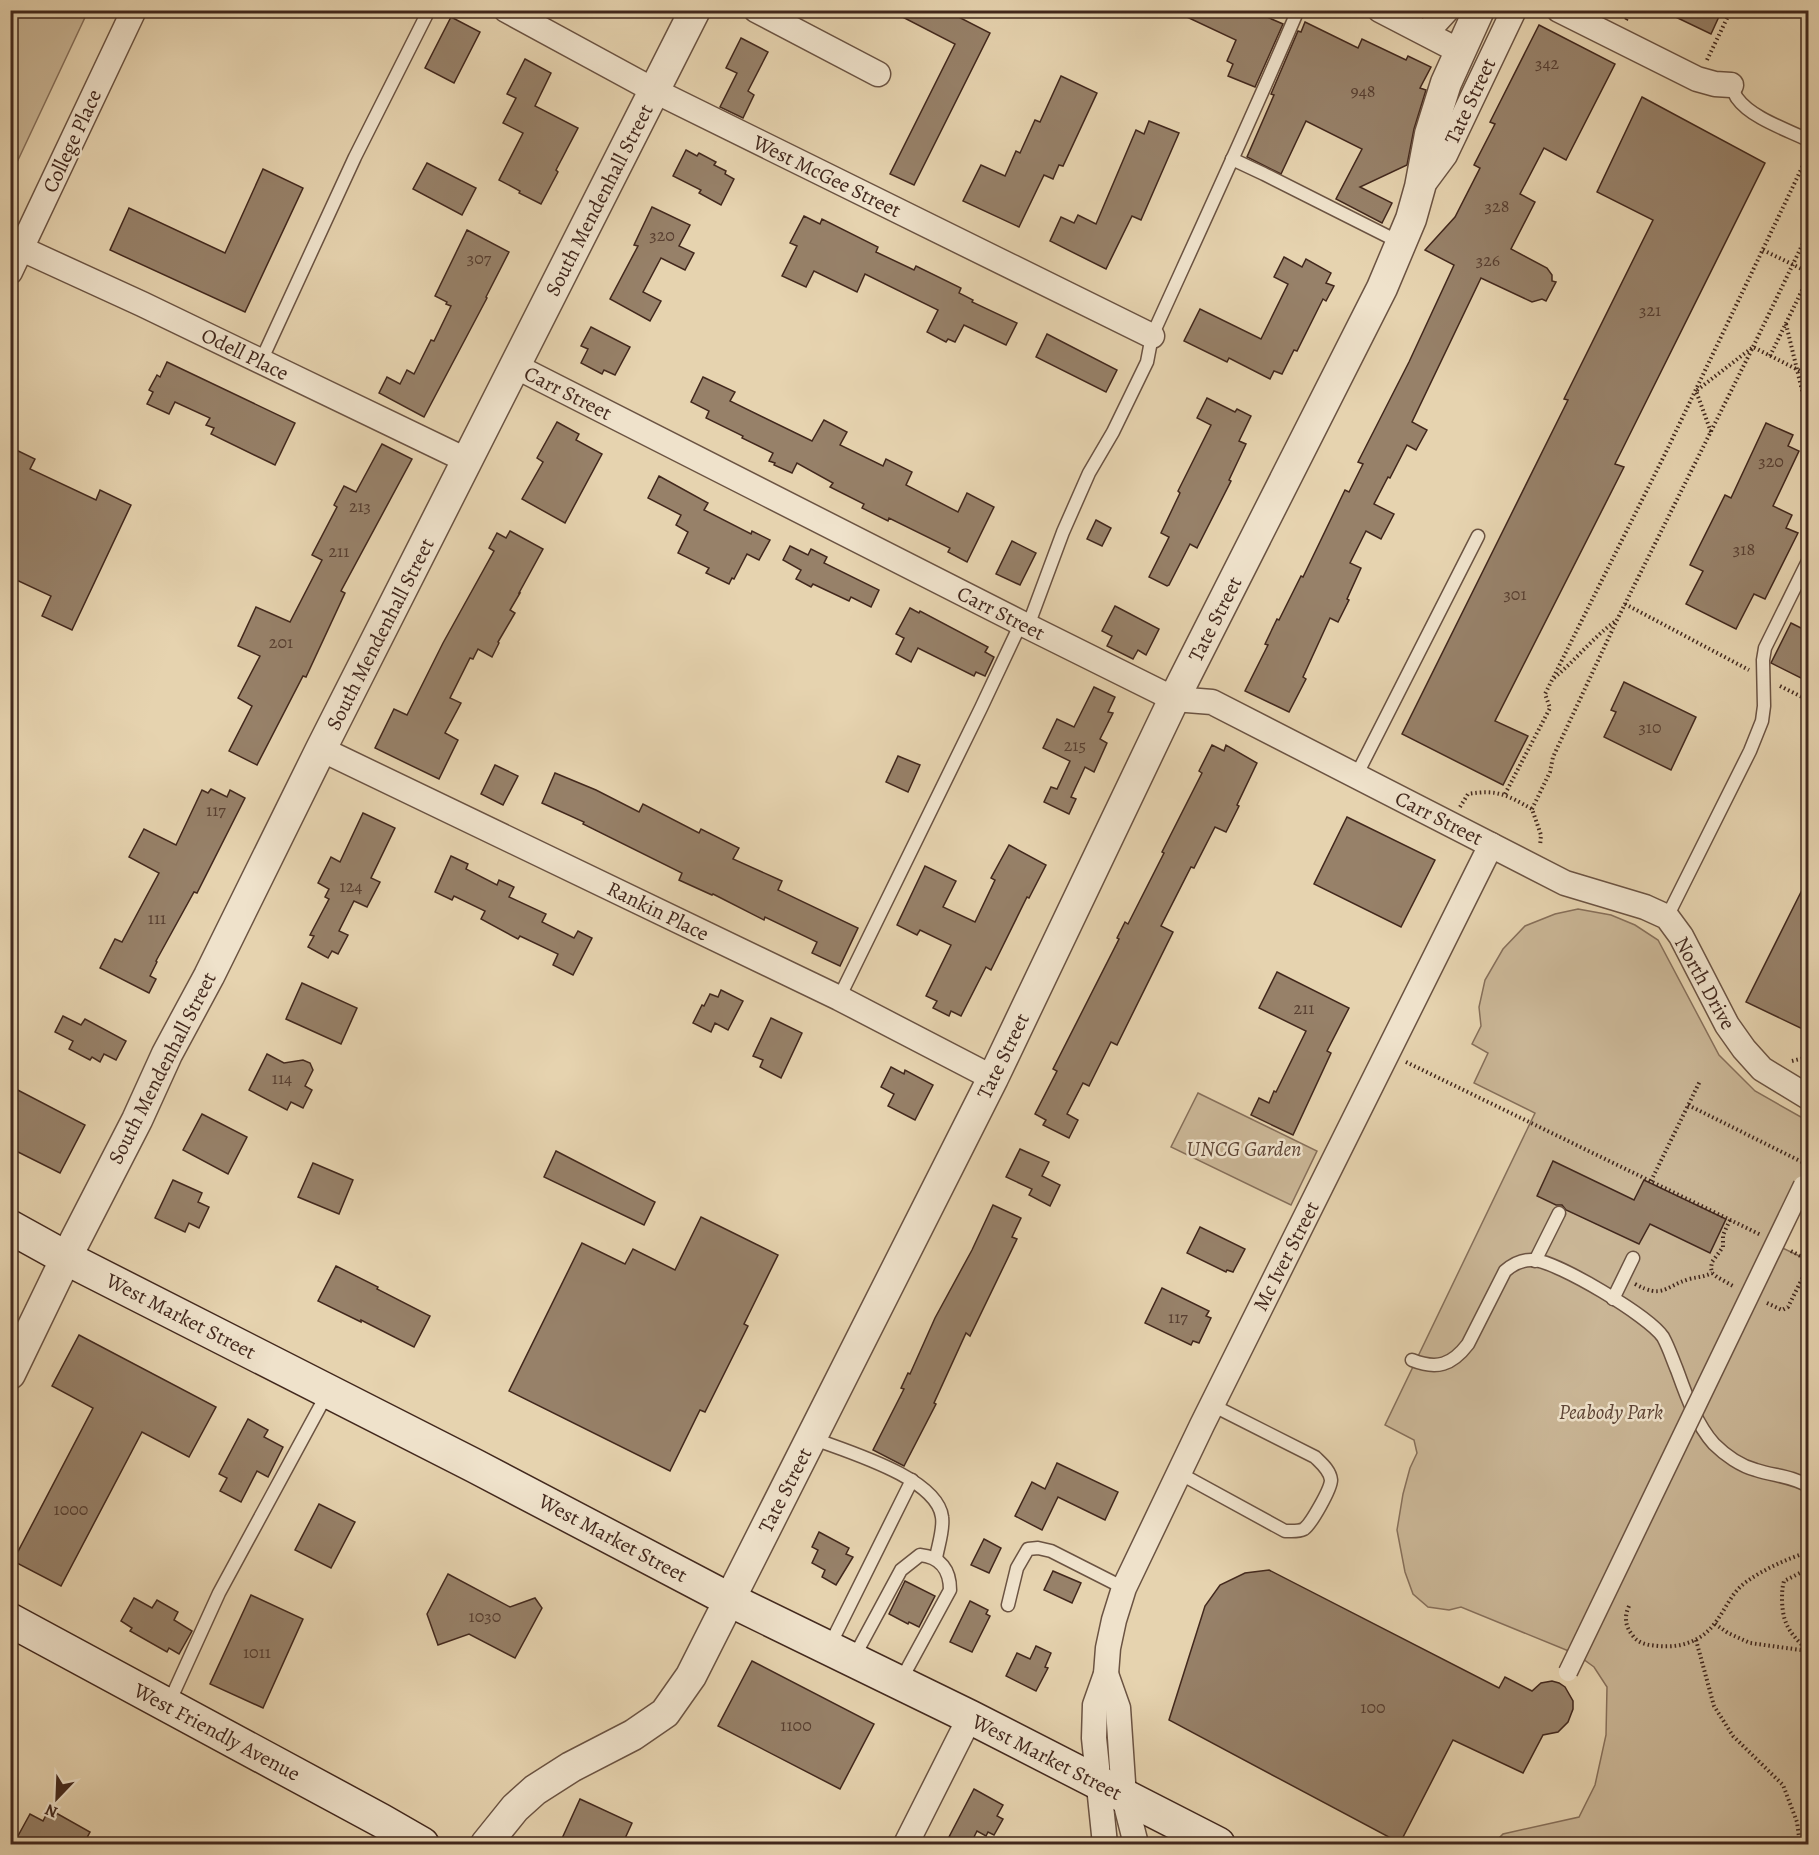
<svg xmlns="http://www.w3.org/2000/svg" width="1819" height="1855" viewBox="0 0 1819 1855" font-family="Alegreya,serif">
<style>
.green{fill:#cab696;stroke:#866f5a;stroke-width:1.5}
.building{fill:#978169;stroke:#42281d;stroke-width:1.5}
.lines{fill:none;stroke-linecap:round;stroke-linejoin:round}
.service-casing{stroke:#6b5342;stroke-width:15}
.minor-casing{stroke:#6b5342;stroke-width:27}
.tertiary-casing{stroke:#6b5342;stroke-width:33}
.secondary-casing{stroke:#42281d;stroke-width:36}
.path{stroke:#42281d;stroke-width:4;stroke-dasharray:1.5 3;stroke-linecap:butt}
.service{stroke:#efe2cb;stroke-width:12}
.minor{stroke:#efe2cb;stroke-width:24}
.tertiary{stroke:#efe2cb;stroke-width:30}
.secondary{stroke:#efe2cb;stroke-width:33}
.pedestrian-bridge-casing{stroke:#6b5342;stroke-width:21;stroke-linecap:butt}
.pedestrian-bridge{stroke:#efe2cb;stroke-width:18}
.labels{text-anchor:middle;stroke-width:5;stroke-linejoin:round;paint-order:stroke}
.number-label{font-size:18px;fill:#573e30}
.street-label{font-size:21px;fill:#42281d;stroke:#efe2cb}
.park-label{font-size:21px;font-style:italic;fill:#5d4435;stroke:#efe2cb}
</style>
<rect width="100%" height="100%" fill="#e6d3af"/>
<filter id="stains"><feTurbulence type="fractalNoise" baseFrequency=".00333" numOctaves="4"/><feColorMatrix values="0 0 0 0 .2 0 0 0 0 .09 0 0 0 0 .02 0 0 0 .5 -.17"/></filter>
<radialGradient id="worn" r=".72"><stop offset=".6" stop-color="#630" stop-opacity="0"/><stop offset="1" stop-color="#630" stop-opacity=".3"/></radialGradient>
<g class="green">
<polygon points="11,10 88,11 11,175 10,11"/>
<polygon points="1578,909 1611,915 1635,925 1658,940 1719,1055 1755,1091 1808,1121 1808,1172 1774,1244 1808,1260 1808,1291 1805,1299 1808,1301 1808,1844 1493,1844 1503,1834 1579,1817 1595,1785 1606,1735 1607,1687 1594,1667 1576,1654 1461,1607 1449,1610 1428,1607 1413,1594 1405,1572 1397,1530 1403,1494 1410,1468 1417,1453 1414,1440 1385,1425 1535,1113 1474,1083 1488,1053 1472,1044 1481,1026 1479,1007 1485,980 1503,949 1525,926 1555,914"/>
<polygon points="1198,1093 1317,1151 1291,1205 1171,1147"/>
</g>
<g class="building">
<polygon points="889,10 945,10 990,33 914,185 890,174 955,44"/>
<polygon points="1172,10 1251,10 1283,24 1255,87 1228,76 1233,64 1227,61 1236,40"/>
<polygon points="1661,10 1722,10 1711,34"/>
<polygon points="451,17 480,32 454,83 425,68"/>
<polygon points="1305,22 1358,48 1362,39 1406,60 1408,56 1431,67 1420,88 1426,90 1414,129 1407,165 1360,187 1392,203 1382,223 1336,199 1362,149 1306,121 1281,174 1247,157 1274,95 1271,94 1298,31 1301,32"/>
<polygon points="1539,25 1615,64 1566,160 1544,148 1520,194 1535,202 1511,249 1547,268 1552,275 1552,281 1556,282 1546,301 1542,299 1532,302 1481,278 1412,422 1427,430 1416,450 1407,445 1390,478 1388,477 1374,504 1394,514 1381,539 1366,531 1350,563 1361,568 1347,599 1349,600 1338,622 1330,618 1303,677 1306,679 1289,712 1245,691 1268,645 1265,644 1277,619 1279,620 1301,576 1303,577 1345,490 1349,492 1363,464 1358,462 1409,362 1454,265 1425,250 1455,217 1480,168 1474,165 1495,124 1490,122"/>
<polygon points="741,38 768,52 748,91 754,95 743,118 720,107 737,73 726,68"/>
<polygon points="525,59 551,73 535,106 578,128 556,170 558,172 541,204 519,193 520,191 499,180 523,133 503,123 516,98 507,94"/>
<polygon points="1061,76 1097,93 1063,166 1059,165 1053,179 1044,175 1019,227 963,201 981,165 1005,176 1016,151 1020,153 1035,120 1040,122"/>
<polygon points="1642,97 1765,163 1615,464 1624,467 1495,721 1528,736 1503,785 1402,734 1568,400 1564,399 1653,220 1597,192"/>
<polygon points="1149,121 1179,133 1141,220 1132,216 1106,269 1050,241 1061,217 1074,223 1078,215 1096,224 1136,130 1144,134"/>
<polygon points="686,150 697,156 699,153 716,162 714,165 726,171 725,174 734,179 721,205 699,193 701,190 673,176"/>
<polygon points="427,163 476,188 462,215 413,189"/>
<polygon points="263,169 303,188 245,312 110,250 129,208 225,253"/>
<polygon points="652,207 690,225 679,246 694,253 685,270 661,258 643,292 661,301 650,321 610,299 638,246 634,245"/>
<polygon points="804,216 820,224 822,219 878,247 876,252 914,270 916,266 961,288 959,293 973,300 972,302 1017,323 1006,345 964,325 955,342 948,339 946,342 927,332 938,310 865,274 857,292 814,271 806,287 782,276 797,246 790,243"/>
<polygon points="467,230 509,252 486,297 487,298 424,417 379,393 387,377 400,384 407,370 414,374 431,340 434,341 451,306 446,304 447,302 435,296"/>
<polygon points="1284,257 1302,267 1306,259 1331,273 1326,283 1334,286 1326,301 1323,299 1297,351 1294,350 1282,374 1274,371 1270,379 1229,358 1227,362 1184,341 1200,309 1261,339 1288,284 1274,277"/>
<polygon points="591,327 630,347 615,375 604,370 602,374 581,363 588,349 581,346"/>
<polygon points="1047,334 1117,370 1106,392 1036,357"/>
<polygon points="167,362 295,423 275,465 211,434 214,428 206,425 210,418 175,402 169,414 147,404 153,392 149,390 157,375 160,377"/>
<polygon points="703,377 735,392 730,401 812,441 824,420 847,432 840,445 883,466 886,459 912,472 906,485 958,512 967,493 994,507 967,562 948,552 950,548 889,518 888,521 862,508 864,504 830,487 833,483 797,463 792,473 774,465 775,463 769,461 773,453 742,438 743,436 706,418 709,411 691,402"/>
<polygon points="1207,398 1235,412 1237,409 1251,416 1239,441 1246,444 1229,480 1231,481 1197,548 1190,544 1169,585 1167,586 1149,577 1169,537 1161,533 1180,493 1178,491 1211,425 1197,418"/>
<polygon points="557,422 579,434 576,440 602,454 565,523 522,499 543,462 537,458"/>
<polygon points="1766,423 1793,435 1788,446 1799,451 1773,506 1792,515 1786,528 1798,533 1765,599 1754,594 1736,629 1686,604 1703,571 1690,565 1725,495 1731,498"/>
<polygon points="382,444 412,459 341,591 345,593 306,677 303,676 257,765 229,751 252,706 238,698 260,656 238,646 256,607 290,622 322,560 312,555 337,507 334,505 344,486 356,492"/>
<polygon points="10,447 35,459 30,469 96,500 100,490 131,505 72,630 42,616 51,596 10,577"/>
<polygon points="659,476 708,503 704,510 751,534 752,531 770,540 759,560 747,554 734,579 732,578 729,584 706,573 709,568 678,553 688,532 676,525 681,515 648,498"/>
<polygon points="1096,520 1111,528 1102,546 1087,539"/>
<polygon points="510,531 543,549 519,593 520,593 510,610 515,613 498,642 499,643 492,657 478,649 473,659 470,658 450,698 461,703 445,733 458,740 439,779 375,748 394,709 407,715 443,643 494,551 489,548 497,533 506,538"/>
<polygon points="1012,541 1036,553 1020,585 996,574"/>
<polygon points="790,546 808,555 811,549 827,557 824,563 879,590 871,607 851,597 849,601 813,584 811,587 796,579 801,570 783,560"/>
<polygon points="1115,606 1159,629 1146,655 1138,650 1133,659 1107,646 1112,636 1102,631"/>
<polygon points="910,608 919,613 920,611 988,647 985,652 994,657 985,676 976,672 974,676 918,648 911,662 896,654 904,638 896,634"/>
<polygon points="1791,623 1809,632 1809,682 1771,663"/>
<polygon points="1624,682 1696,717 1671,770 1604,737 1616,712 1611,710"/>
<polygon points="1094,687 1115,697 1108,712 1113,713 1100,739 1107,743 1094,772 1085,767 1071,797 1076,799 1069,814 1044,802 1051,787 1057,789 1070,761 1043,748 1057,719 1074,727"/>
<polygon points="1212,745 1224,751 1226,745 1257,763 1237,805 1239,806 1226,832 1215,827 1194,868 1191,867 1161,926 1173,932 1117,1045 1111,1042 1089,1086 1083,1083 1067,1114 1078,1120 1069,1138 1043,1125 1046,1120 1035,1114 1057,1071 1053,1069 1119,939 1117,938 1125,922 1128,924 1164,853 1162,852 1202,773 1199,771"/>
<polygon points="898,756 920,765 908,792 886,782"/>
<polygon points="495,765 518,776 503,805 481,794"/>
<polygon points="555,773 596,790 639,812 643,804 699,833 701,829 739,848 733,859 782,881 778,890 858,928 840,966 812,953 817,942 765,917 764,920 713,894 712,895 679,880 682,873 583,824 584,822 542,803"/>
<polygon points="211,789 227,797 230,790 245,798 197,893 194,892 156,961 157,962 150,976 156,979 149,993 100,968 115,939 122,942 159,873 129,857 144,829 176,845 202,790 208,793"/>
<polygon points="363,813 395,828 371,878 380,882 367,907 354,901 339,931 348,935 338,954 332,951 328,958 308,947 314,936 310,935 329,899 325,897 329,889 318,883 331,857 340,862"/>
<polygon points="1347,817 1435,860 1401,927 1314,884"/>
<polygon points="1009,845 1046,865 1029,898 1027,897 991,970 986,967 961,1016 951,1011 949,1016 933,1008 937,1001 926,996 951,945 920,930 917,935 897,925 925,866 956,881 943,907 975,922 995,880 991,878"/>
<polygon points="451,856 468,864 466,869 497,885 499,880 514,887 509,897 546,914 542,922 574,938 578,931 592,938 573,975 553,965 558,954 520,936 518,939 481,919 485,911 454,896 452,900 435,892"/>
<polygon points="1809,876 1809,1032 1746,1002"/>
<polygon points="1277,972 1349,1008 1327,1051 1331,1053 1293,1135 1251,1115 1259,1098 1269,1103 1274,1091 1276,1092 1306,1031 1259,1008"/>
<polygon points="302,983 357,1008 341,1044 286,1019"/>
<polygon points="721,990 743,1001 728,1030 715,1023 711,1032 693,1023 702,1005 704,1006 710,994 718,997"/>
<polygon points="63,1016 81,1025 85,1019 126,1041 116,1060 104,1054 100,1062 92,1057 90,1060 69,1049 73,1041 55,1032"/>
<polygon points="771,1018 802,1033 781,1078 760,1067 763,1060 753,1056"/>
<polygon points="267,1054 284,1063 303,1060 310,1063 313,1070 305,1086 312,1090 303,1108 291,1102 287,1110 249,1090"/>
<polygon points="891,1067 904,1074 905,1070 933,1085 915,1120 888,1106 894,1094 881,1087"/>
<polygon points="10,1086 85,1125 60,1173 10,1148"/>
<polygon points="202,1114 247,1137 228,1174 183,1150"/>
<polygon points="1020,1149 1049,1162 1042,1176 1060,1185 1050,1206 1029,1195 1032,1189 1006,1177"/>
<polygon points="556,1151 655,1202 644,1225 544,1177"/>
<polygon points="1553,1161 1634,1200 1644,1180 1726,1219 1710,1253 1650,1224 1639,1244 1566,1210 1562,1205 1556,1205 1537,1196"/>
<polygon points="313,1163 353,1180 339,1214 298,1197"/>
<polygon points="173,1180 202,1193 198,1202 209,1207 199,1228 189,1223 185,1232 155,1218"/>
<polygon points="993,1205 1021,1218 1012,1237 1017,1239 970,1336 966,1333 934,1403 936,1404 904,1466 873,1450 904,1389 901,1388 908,1373 910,1374 935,1318 972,1250"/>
<polygon points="701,1217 778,1255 744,1324 748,1326 705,1412 700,1410 670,1471 509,1391 582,1243 625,1264 633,1249 675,1270"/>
<polygon points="1200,1227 1245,1249 1233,1272 1227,1270 1226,1272 1187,1253"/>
<polygon points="336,1266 378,1287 377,1289 430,1316 414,1347 361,1320 361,1322 318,1301"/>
<polygon points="1162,1288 1209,1311 1206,1316 1211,1318 1199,1343 1193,1341 1191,1345 1145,1323"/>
<polygon points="79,1335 216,1407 189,1457 142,1432 61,1586 13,1561 93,1408 52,1386"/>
<polygon points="248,1419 268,1430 264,1437 283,1447 268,1477 257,1471 241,1502 220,1491 227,1478 219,1474"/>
<polygon points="1057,1463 1118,1492 1105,1520 1058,1497 1042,1530 1015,1516 1032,1482 1045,1489"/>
<polygon points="319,1504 355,1522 331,1568 295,1550"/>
<polygon points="819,1532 849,1548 846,1554 853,1557 836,1585 822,1577 825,1570 812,1563 818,1550 812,1547"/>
<polygon points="984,1539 1001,1548 989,1573 971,1565"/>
<polygon points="1269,1570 1499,1688 1505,1677 1532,1691 1541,1683 1552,1681 1559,1683 1565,1687 1573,1701 1573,1709 1568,1722 1558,1732 1543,1735 1523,1773 1453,1740 1400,1843 1169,1720 1205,1606 1220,1585 1245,1573"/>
<polygon points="1053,1571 1081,1583 1072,1603 1044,1590"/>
<polygon points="448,1574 510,1607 535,1598 542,1608 515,1658 469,1634 438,1645 427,1614"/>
<polygon points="905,1581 935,1596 919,1627 909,1622 908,1624 889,1614"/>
<polygon points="251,1595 303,1619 263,1708 210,1684"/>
<polygon points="134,1598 152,1608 157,1600 178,1612 174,1620 192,1631 179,1654 169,1648 167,1652 130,1631 132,1628 121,1621"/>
<polygon points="970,1601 988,1610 986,1614 990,1616 972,1652 950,1642"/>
<polygon points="1036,1646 1051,1653 1045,1667 1048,1668 1036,1691 1006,1676 1017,1653 1030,1659"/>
<polygon points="752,1661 874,1724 840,1789 718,1726"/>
<polygon points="974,1789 1003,1805 997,1816 1003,1819 994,1835 988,1832 986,1836 977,1831 970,1845 964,1845 949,1837"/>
<polygon points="580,1799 632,1823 622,1845 559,1845"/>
<polygon points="49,1809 90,1832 83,1845 13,1845 30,1814 43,1821"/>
</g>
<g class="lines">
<g class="service-casing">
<g id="service">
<path d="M 1731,85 C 1733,89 1735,95 1737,98 C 1751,118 1788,130 1808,140"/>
<polyline points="1232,159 1264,174 1401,243"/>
<polyline points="261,361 355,157 429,10"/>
<path d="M 1028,626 L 1063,532 L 1089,473 L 1113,432 L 1147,362 L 1152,336 C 1201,228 1251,120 1298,10"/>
<polyline points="1356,776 1478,536"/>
<polyline points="1667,917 1750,751 1762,721 1764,706 1763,660 1765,648 1808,561"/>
<polyline points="839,998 981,708 1021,623"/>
<polyline points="1535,1261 1559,1213"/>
<polyline points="1613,1299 1633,1258"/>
<path d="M 1412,1360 C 1437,1370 1452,1365 1468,1344 L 1505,1271 C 1513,1264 1522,1259 1534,1260 C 1558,1262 1649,1316 1663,1337 C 1669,1348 1672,1358 1677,1370 C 1686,1395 1696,1424 1714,1444 C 1725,1455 1741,1466 1756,1470 C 1774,1476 1792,1476 1808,1486"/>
<path d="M 812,1438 C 845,1451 937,1477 942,1517 C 944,1529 938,1546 936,1558"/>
<path d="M 1179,1473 L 1285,1531 C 1292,1531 1298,1532 1304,1529 C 1311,1524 1331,1489 1331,1480 C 1330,1470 1321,1463 1315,1457 L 1212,1405"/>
<polyline points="1008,1605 1017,1568 1028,1549 1038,1548 1051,1551 1124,1588"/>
<polyline points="829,1647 912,1480"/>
<path d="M 853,1659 L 901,1570 L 920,1555 C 941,1557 950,1570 950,1590 L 900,1682"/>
<polyline points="168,1705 219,1593 328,1392"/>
</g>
</g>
<g class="minor-casing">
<g id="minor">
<polyline points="506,10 655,91 1152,336"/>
<polyline points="756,10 878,74"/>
<polyline points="1380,10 1461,52"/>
<polyline points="1559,10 1697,79 1715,84 1731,85"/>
<polyline points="1426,33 1447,10"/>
<polyline points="1422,186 1445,155 1514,10"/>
<polyline points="22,249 142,304 468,461"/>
<polyline points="10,272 134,10"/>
<polyline points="515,366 1021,623 1174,699 1212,702 1565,883 1645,907 1667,917 1681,936 1727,1025 1744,1049 1762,1069 1808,1097"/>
<polyline points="321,749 839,998 993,1078"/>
<polyline points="1106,1674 1118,1708 1124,1797 1136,1844"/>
<polyline points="906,1844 970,1717"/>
<polyline points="1105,1844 1094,1738 1095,1705 1106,1674 1108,1648 1114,1620 1124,1588 1202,1425 1491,845"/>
</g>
</g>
<g class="tertiary-casing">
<g id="tertiary">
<polyline points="10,1374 66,1258 137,1120 167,1054 209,976 321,749 695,10"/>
<polyline points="486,1844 515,1808 535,1790 571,1767 633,1735 665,1713 691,1676 993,1078 1174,699 1382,288 1411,219 1420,187 1430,134 1446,83 1479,10"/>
</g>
</g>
<g class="secondary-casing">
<g id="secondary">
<polyline points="10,1227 66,1258 475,1466 730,1600 970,1717 1218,1844"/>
<polyline points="10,1620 382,1821 422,1844"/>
</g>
</g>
<g class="path">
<polyline points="1626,20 1631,10"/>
<polyline points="1707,60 1731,10"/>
<polyline points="1801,171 1808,174"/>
<polyline points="1763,250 1808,272"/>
<polyline points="1786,324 1808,415"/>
<polyline points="1770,356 1808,278"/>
<polyline points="1711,432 1696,391 1753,347 1808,375"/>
<polyline points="1625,604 1749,670"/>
<path d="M 1554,678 C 1576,660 1593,637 1617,620"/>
<polyline points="1780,686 1808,700"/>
<polyline points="1505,794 1550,708 1545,694 1666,452 1808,155"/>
<path d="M 1460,807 L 1468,794 C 1497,789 1507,795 1532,809 L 1541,835 L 1540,846"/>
<polyline points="1532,809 1550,772 1553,757 1617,620 1753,347 1808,233"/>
<polyline points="1792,1061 1808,1057"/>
<polyline points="1406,1062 1761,1235"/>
<polyline points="1688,1105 1808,1165"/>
<polyline points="1651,1181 1700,1081"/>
<polyline points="1730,1220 1723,1235 1723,1247 1712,1262 1711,1268 1712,1273 1717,1277 1733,1286"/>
<polyline points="1791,1251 1808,1260"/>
<path d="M 1635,1284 C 1663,1299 1664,1287 1689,1279 C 1697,1277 1704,1277 1712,1273"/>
<polyline points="1767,1303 1782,1310 1788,1307 1808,1267"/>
<path d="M 1629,1606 C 1624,1617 1625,1626 1633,1636 C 1639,1644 1648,1645 1658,1646 C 1680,1648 1701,1642 1715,1623 C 1726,1609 1731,1593 1746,1582 C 1764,1569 1787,1559 1808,1552"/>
<polyline points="1715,1624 1728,1633 1750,1643 1808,1651"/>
<polyline points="1696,1640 1714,1706 1733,1736 1783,1785 1797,1822 1800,1844"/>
<path d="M 1808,1651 C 1791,1634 1783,1626 1782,1601 C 1782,1594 1782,1588 1784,1581 L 1808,1569"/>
</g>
<use href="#service" class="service"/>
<use href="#minor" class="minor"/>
<use href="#tertiary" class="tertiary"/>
<use href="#secondary" class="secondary"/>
<g class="pedestrian-bridge-casing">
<polyline id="pedestrian-bridge" points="1568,1672 1803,1185"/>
</g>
<use href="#pedestrian-bridge" class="pedestrian-bridge"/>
</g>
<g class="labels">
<g class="number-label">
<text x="1547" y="69">342</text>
<text x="1363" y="97">948</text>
<text x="1497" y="212">328</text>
<text x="662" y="241">320</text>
<text x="479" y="264">307</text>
<text x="1488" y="266">326</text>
<text x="1650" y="316">321</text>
<text x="1771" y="467">320</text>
<text x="360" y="512">213</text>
<text x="1744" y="555">318</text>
<text x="339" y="557">211</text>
<text x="1515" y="600">301</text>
<text x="281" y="648">201</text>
<text x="1650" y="733">310</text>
<text x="1075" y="751">215</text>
<text x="216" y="816">117</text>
<text x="351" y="892">124</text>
<text x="157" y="924">111</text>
<text x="1304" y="1014">211</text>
<text x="282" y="1084">114</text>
<text x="1178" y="1323">117</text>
<text x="71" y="1515">1000</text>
<text x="485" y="1622">1030</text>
<text x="257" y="1658">1011</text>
<text x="1373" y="1713">100</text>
<text x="796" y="1731">1100</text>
</g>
<g class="street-label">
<text transform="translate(1470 101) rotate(-65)" y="7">Tate Street</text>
<text transform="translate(72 141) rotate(-65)" y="7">College Place</text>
<text transform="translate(827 176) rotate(26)" y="7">West McGee Street</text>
<text transform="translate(599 200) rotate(-63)" y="7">South Mendenhall Street</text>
<text transform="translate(245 354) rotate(26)" y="7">Odell Place</text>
<text transform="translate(568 393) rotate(27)" y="7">Carr Street</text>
<text transform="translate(1001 613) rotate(27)" y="7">Carr Street</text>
<text transform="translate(1215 619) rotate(-63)" y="7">Tate Street</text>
<text transform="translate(380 634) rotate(-63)" y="7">South Mendenhall Street</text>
<text transform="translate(1439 818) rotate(27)" y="7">Carr Street</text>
<text transform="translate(658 911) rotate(26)" y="7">Rankin Place</text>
<text transform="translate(1705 983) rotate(61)" y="7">North Drive</text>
<text transform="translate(1003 1056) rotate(-64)" y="7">Tate Street</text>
<text transform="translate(162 1068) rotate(-63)" y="7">South Mendenhall Street</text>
<text transform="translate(1286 1256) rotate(-63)" y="7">Mc Iver Street</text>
<text transform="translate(181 1316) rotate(27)" y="7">West Market Street</text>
<text transform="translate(785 1490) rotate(-63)" y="7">Tate Street</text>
<text transform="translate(613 1538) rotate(28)" y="7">West Market Street</text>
<text transform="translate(217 1732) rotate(28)" y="7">West Friendly Avenue</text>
<text transform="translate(1047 1757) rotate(27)" y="7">West Market Street</text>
</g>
<g class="park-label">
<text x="1244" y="1156">UNCG Garden</text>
<text x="1611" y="1419">Peabody Park</text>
</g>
</g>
<rect width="1819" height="1855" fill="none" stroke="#e6d3af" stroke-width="36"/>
<rect x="12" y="12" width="1795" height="1831" fill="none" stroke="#42281d" stroke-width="3"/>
<rect x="18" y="18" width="1783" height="1819" fill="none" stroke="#42281d" stroke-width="1.5"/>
<g transform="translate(57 1798) rotate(203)" stroke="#efe2cb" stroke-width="4.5" paint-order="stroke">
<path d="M0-4.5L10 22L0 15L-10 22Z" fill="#42281d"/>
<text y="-9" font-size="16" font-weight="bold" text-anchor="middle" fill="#42281d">N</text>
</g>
<rect width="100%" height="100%" filter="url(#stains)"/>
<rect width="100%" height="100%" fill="url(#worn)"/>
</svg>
